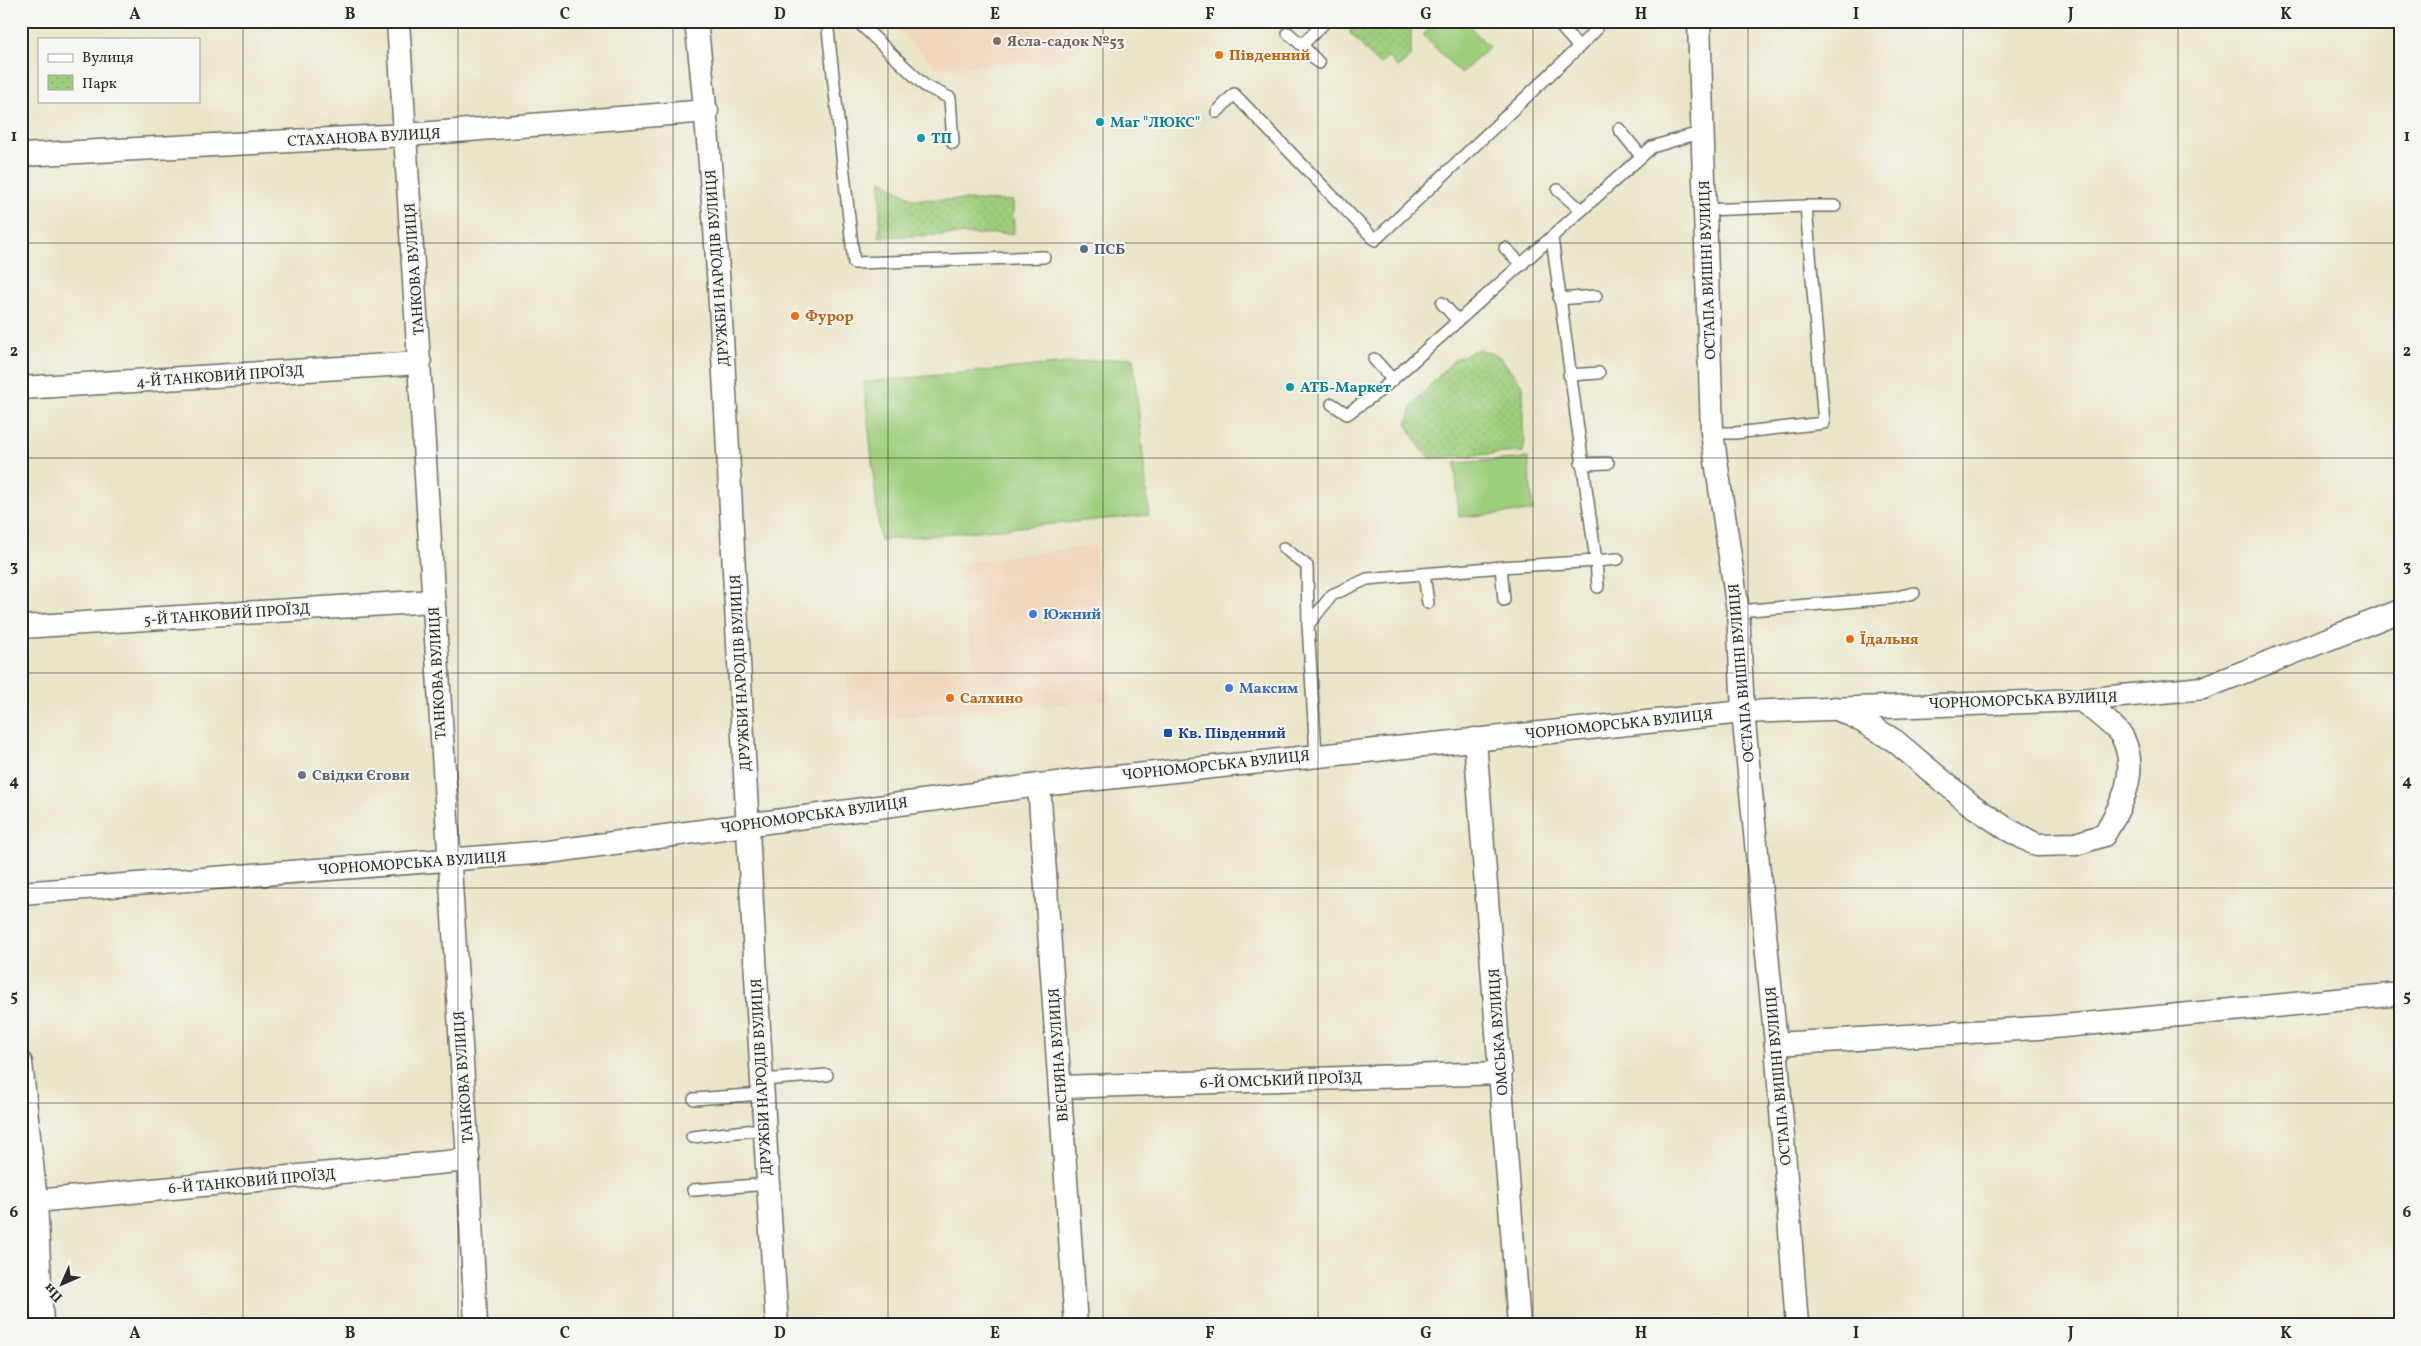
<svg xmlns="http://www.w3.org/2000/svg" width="2421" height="1346" viewBox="0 0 2421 1346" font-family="Vollkorn,serif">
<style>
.built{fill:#f0d6bc}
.green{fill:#9ecd7b;stroke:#647c53}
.park{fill:url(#park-dots);stroke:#647c53}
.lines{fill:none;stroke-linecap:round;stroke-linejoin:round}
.lane-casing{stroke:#6e6c62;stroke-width:14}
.street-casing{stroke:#6e6c62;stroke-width:25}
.lane{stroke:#fff;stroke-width:11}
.street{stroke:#fff;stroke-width:22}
.grid{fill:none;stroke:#2b2b2b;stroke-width:1;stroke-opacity:0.55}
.education-dot{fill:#8d6e63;stroke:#f6f6f2;stroke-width:2}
.food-dot{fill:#e8710a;stroke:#f6f6f2;stroke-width:2}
.culture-dot{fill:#0f9aa8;stroke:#f6f6f2;stroke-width:2}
.service-dot{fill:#5c6f8a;stroke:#f6f6f2;stroke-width:2}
.shop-dot{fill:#3f7fe0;stroke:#f6f6f2;stroke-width:2}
.transit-dot{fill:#1a4fb4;stroke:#f6f6f2;stroke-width:2}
.worship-dot{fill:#6b7280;stroke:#f6f6f2;stroke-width:2}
.labels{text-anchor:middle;stroke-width:4;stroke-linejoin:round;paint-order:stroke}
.education-label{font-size:15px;font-weight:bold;fill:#785e54;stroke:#f6f6f2;text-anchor:start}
.food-label{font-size:15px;font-weight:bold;fill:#c56008;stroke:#f6f6f2;text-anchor:start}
.culture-label{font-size:15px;font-weight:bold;fill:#0d838f;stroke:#f6f6f2;text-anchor:start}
.street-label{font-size:15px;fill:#2b2b2b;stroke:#f6f6f2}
.service-label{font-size:15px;font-weight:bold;fill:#4e5e75;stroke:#f6f6f2;text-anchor:start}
.shop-label{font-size:15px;font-weight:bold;fill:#366cbe;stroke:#f6f6f2;text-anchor:start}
.transit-label{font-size:15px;font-weight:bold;fill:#164399;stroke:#f6f6f2;text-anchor:start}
.worship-label{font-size:15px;font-weight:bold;fill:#5b616d;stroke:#f6f6f2;text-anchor:start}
.neatline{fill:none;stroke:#2b2b2b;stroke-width:2}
.grid-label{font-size:16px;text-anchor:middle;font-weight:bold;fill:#2b2b2b}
</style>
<defs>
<pattern id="park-dots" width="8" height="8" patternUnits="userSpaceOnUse" patternTransform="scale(1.25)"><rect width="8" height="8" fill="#9ecd7b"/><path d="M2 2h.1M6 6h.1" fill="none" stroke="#88b06a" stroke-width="1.8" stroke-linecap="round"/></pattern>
</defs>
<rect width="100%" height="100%" fill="#f6f6f2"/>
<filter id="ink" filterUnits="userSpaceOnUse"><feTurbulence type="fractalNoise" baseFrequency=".02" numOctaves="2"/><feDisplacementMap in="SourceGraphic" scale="10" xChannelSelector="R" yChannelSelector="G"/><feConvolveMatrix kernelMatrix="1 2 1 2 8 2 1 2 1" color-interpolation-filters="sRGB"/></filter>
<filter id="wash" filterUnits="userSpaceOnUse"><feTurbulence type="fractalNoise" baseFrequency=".0096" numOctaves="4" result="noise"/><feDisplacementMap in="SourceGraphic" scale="20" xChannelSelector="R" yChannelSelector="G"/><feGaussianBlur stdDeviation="1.12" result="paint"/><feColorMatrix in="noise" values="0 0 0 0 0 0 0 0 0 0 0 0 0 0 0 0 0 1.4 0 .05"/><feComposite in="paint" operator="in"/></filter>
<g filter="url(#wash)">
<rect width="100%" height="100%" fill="#eae5c8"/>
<g class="built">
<polygon points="888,21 1104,21 1066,61 937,68"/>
<polygon points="1095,545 1110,700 850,722 846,675 974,664 955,564"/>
</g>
<g class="green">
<polygon points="1437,21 1465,21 1489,47 1461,74 1423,35"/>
<polygon points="1133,357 1149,515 880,540 864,382"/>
<polygon points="1528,458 1533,511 1459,517 1455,463"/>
</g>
<g class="park">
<polygon points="1360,21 1411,21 1411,56 1398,68 1388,57 1379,65 1349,32"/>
<polygon points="881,179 912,199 1013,201 1014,233 879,237"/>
<polygon points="1478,349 1500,357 1523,386 1523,429 1525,441 1523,452 1431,458 1424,453 1407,425 1413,404 1454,360"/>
</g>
</g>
<g filter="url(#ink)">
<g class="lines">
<g class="lane-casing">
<g id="lane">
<polyline points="827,21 854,263 1044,257"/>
<polyline points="857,21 925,86 950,98 953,143"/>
<polyline points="1288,33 1302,45"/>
<polyline points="1579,47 1596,30"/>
<polyline points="1319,63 1302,45 1326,21"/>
<polyline points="1217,112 1234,94 1375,240 1579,47 1556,21"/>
<polyline points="1619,129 1641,156"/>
<polyline points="1558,190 1580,209"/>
<polyline points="1806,206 1835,206"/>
<polyline points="1705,210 1806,206 1824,423 1735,433 1712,433"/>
<polyline points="1505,248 1522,265"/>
<polyline points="1559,299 1596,296"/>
<polyline points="1442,303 1458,321"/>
<polyline points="1374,359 1393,380"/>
<polyline points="1569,375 1599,373"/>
<polyline points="1332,404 1347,414 1381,390 1652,147 1702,132"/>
<polyline points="1581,464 1608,463"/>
<polyline points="1284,548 1307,566 1308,625"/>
<polyline points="1501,567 1504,600"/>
<polyline points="1424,574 1428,603"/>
<polyline points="1598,587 1596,561 1618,559"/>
<polyline points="1738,611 1892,598 1914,593"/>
<polyline points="1316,754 1308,625 1332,595 1367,579 1501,567 1596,561 1552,238"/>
<polyline points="761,1080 827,1075"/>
<polyline points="694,1099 762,1094"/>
<polyline points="692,1137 764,1129"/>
<polyline points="693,1190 768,1184"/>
</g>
</g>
<g class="street-casing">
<g id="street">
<polyline points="398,21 468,1160 476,1325"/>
<path d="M 696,21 C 717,204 725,388 734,571 C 748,822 760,1074 777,1325"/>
<polyline points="1699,21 1712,433 1738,611 1743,712 1776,1044 1797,1325"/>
<polyline points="21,155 406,135 707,111"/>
<polyline points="21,388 420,363"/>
<polyline points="21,627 433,601"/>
<path d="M 1835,708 L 1857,718 L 1895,741 L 1970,804 L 2007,829 L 2037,845 L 2076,844 L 2104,835 C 2122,805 2139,773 2123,738 C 2119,729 2090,707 2081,700"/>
<polyline points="1475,739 1519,1325"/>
<polyline points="1039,785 1076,1325"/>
<polyline points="21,893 548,852 1039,785 1743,712 2081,700 2203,688 2400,611"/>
<polyline points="1776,1044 2053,1027 2400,994"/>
<polyline points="21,1063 36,1201 42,1325"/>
<polyline points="1060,1087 1501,1073"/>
<polyline points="36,1201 468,1160"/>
</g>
</g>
<use href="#lane" class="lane"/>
<use href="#street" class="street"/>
</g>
</g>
<path class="grid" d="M 243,21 L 243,1325M 458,21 L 458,1325M 673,21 L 673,1325M 888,21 L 888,1325M 1103,21 L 1103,1325M 1318,21 L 1318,1325M 1533,21 L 1533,1325M 1748,21 L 1748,1325M 1963,21 L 1963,1325M 2178,21 L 2178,1325M 21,243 L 2400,243M 21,458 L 2400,458M 21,673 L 2400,673M 21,888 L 2400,888M 21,1103 L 2400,1103"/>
<circle class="education-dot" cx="997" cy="41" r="5"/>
<g class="food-dot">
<circle cx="1219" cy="55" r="5"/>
<circle cx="795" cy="316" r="5"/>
<circle cx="1850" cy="639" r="5"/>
<circle cx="950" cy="698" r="5"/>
</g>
<g class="culture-dot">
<circle cx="1100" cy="122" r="5"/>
<circle cx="921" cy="138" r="5"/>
<circle cx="1290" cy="387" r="5"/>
</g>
<circle class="service-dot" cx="1084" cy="249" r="5"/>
<g class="shop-dot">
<circle cx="1033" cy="614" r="5"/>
<circle cx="1229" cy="688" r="5"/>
</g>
<rect class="transit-dot" x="1163" y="728" width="10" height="10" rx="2.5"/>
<circle class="worship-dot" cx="302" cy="775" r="5"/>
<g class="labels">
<g class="education-label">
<text x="1007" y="46">Ясла-садок №53</text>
</g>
<g class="food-label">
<text x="1229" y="60">Південний</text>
<text x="805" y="321">Фурор</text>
<text x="1860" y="644">Їдальня</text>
<text x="960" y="703">Салхино</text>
</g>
<g class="culture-label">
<text x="1110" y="127">Маг "ЛЮКС"</text>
<text x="931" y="143">ТП</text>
<text x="1300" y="392">АТБ-Маркет</text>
</g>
<g class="street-label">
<text transform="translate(364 137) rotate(-3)" y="5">СТАХАНОВА ВУЛИЦЯ</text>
<text transform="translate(717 268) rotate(-94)" y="5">ДРУЖБИ НАРОДІВ ВУЛИЦЯ</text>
<text transform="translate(414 269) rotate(-94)" y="5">ТАНКОВА ВУЛИЦЯ</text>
<text transform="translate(1707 270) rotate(-92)" y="5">ОСТАПА ВИШНІ ВУЛИЦЯ</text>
<text transform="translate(220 376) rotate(-4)" y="5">4-Й ТАНКОВИЙ ПРОЇЗД</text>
<text transform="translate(227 614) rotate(-4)" y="5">5-Й ТАНКОВИЙ ПРОЇЗД</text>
<text transform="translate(437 673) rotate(-93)" y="5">ТАНКОВА ВУЛИЦЯ</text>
<text transform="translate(740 673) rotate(-93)" y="5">ДРУЖБИ НАРОДІВ ВУЛИЦЯ</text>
<text transform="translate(1741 673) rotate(-95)" y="5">ОСТАПА ВИШНІ ВУЛИЦЯ</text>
<text transform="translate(2023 700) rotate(-2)" y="5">ЧОРНОМОРСЬКА ВУЛИЦЯ</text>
<text transform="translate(1619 724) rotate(-6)" y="5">ЧОРНОМОРСЬКА ВУЛИЦЯ</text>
<text transform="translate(1216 765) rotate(-6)" y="5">ЧОРНОМОРСЬКА ВУЛИЦЯ</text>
<text transform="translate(814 815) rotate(-8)" y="5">ЧОРНОМОРСЬКА ВУЛИЦЯ</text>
<text transform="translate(412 863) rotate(-4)" y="5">ЧОРНОМОРСЬКА ВУЛИЦЯ</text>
<text transform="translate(1498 1032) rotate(-94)" y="5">ОМСЬКА ВУЛИЦЯ</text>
<text transform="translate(1058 1055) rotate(-94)" y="5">ВЕСНЯНА ВУЛИЦЯ</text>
<text transform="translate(1778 1076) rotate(-95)" y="5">ОСТАПА ВИШНІ ВУЛИЦЯ</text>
<text transform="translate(463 1077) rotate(-94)" y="5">ТАНКОВА ВУЛИЦЯ</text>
<text transform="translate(761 1077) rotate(-93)" y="5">ДРУЖБИ НАРОДІВ ВУЛИЦЯ</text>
<text transform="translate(1281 1080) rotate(-2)" y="5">6-Й ОМСЬКИЙ ПРОЇЗД</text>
<text transform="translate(252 1181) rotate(-5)" y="5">6-Й ТАНКОВИЙ ПРОЇЗД</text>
</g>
<g class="service-label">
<text x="1094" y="254">ПСБ</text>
</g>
<g class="shop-label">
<text x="1043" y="619">Южний</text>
<text x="1239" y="693">Максим</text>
</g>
<g class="transit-label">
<text x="1178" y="738">Кв. Південний</text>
</g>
<g class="worship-label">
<text x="312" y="780">Свідки Єгови</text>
</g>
</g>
<rect width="2421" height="1346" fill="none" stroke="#f6f6f2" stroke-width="55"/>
<rect x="38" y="38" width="162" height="65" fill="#f6f6f2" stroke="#a5a5a2"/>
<rect x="48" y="54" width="25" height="8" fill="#ffffff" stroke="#a5a5a2"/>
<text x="82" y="62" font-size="15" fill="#2b2b2b">Вулиця</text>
<rect x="48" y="75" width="25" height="15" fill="url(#park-dots)" stroke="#a5a5a2"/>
<text x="82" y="88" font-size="15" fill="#2b2b2b">Парк</text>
<g transform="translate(62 1284) rotate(225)" stroke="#f6f6f2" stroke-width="4" paint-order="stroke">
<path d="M0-4L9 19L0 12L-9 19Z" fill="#2b2b2b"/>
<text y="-8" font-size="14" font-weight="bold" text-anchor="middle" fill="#2b2b2b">Пн</text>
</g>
<rect x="28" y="28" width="2366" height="1290" class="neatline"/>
<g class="grid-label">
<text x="135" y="19">A</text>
<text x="350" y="19">B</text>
<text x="565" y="19">C</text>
<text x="780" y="19">D</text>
<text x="995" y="19">E</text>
<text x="1210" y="19">F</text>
<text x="1426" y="19">G</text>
<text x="1641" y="19">H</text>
<text x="1856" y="19">I</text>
<text x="2071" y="19">J</text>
<text x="2286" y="19">K</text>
<text x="14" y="141">1</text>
<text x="2407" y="141">1</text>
<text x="14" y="356">2</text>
<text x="2407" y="356">2</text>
<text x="14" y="571">3</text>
<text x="2407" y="571">3</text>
<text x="14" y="786">4</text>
<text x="2407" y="786">4</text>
<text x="14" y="1001">5</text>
<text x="2407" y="1001">5</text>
<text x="14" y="1217">6</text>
<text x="2407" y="1217">6</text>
<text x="135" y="1338">A</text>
<text x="350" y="1338">B</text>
<text x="565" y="1338">C</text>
<text x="780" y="1338">D</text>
<text x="995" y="1338">E</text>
<text x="1210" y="1338">F</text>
<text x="1426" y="1338">G</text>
<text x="1641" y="1338">H</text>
<text x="1856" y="1338">I</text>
<text x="2071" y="1338">J</text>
<text x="2286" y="1338">K</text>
</g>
</svg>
